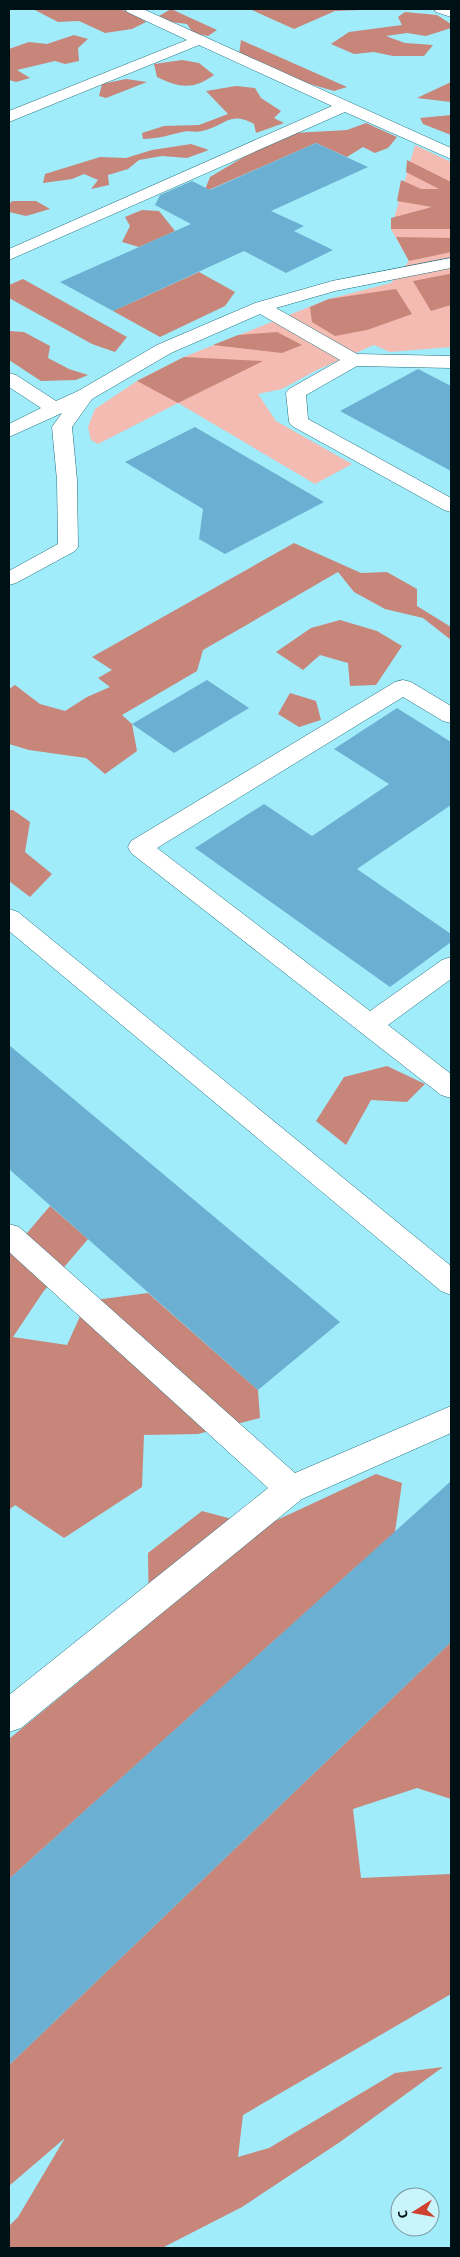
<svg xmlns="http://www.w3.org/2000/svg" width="460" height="2257" viewBox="0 0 460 2257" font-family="'Alegreya Sans',sans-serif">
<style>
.green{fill:#f3bbb1}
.forest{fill:#c88579}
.building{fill:#6bb0d2}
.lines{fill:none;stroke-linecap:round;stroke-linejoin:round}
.lane-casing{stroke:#22707d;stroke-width:1}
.lane{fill:#fff;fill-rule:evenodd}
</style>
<rect width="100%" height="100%" fill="#a1ecfa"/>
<polygon class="green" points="415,145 451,162 451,347 390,352 374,345 317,370 282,389 258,394 276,421 352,464 315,484 178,403 98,444 91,440 88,427 95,409 137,381 184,357 329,299 391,283 409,261 391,229"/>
<g class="forest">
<polygon points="37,9 118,9 134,13 146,22 132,29 105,33 79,21 58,22 35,10"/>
<polygon points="171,9 217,30 208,36 193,33 187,24 171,22 159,16"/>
<polygon points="253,9 385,9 335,11 294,29 252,10"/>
<polygon points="405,12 437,15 451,24 451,28 426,36 407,33 386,36 405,43 433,45 424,56 393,56 374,52 354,54 331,44 349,32 402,25 398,17"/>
<polygon points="74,35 88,39 78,48 79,61 65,64 55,61 17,70 30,78 16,82 9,80 9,49 29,42 47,44"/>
<polygon points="241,40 347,87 334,91 289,78 239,55"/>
<path d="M 182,60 L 199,63 L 214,75 C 193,90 180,88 157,77 L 154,64 Z"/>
<polygon points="126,79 147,82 106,98 99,96 102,84"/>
<polygon points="451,82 451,102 417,98"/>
<path d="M 236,86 L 255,88 L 261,98 L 281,111 L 274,118 L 284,123 L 256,133 L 254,124 C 229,110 224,127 202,131 C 196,133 189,130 182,132 C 169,135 158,139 143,139 L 142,133 L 164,126 L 199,125 L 228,114 L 206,91 Z"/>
<polygon points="451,115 451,135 423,124 420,118"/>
<polygon points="366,123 397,137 388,148 375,153 363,147 347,157 316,143 204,192 210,177 269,142 294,133 347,130"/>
<polygon points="191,144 209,150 187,158 162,156 139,160 128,169 108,175 109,185 91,189 98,180 84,174 72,179 43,183 45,174 100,157 126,158 152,150"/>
<polygon points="407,160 451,182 451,229 391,229 391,218 432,207 397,201 401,180 421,189 439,189 406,172"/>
<polygon points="12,201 36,201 50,209 26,216 9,212 9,205"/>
<polygon points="142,210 159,211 175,231 139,247 122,242 130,226 125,217"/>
<polygon points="396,237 451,238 451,252 409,261"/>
<polygon points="199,272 235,292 225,306 160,337 113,311"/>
<polygon points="449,274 451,275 451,305 431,311 413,281"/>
<polygon points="23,279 127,337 115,352 92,344 9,298 9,285"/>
<polygon points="396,289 412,314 367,330 335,336 312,322 310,307 329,299"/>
<polygon points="9,331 24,332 50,346 48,358 69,369 88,375 76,380 41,381 9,360"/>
<polygon points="277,332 302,345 282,353 213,345 238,335"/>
<polygon points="184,357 263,361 178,403 137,381"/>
<polygon points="294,543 361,573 387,572 417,589 417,606 451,627 451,640 423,618 385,609 354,592 338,572 203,650 197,671 122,715 132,724 137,751 105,774 86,758 29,750 9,744 9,689 15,685 40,704 65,711 87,697 110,687 98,678 112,670 92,657"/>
<polygon points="340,620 377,631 402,646 376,685 350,686 348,663 320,655 303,670 276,652 311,628"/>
<polygon points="290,693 316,701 321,720 299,727 278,714"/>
<polygon points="9,810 13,810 30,822 25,852 52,874 30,897 9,881"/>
<polygon points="387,1066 425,1084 407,1102 371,1100 346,1145 316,1121 344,1077"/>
<polygon points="50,1206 88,1239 43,1292 13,1337 67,1345 87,1301 148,1293 258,1390 260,1418 198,1434 144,1435 142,1487 64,1538 15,1505 9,1510 9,1254"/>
<polygon points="376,1474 402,1483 395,1532 9,1879 9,1739 149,1624 148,1553 202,1511 262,1527"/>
<polygon points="451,1642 451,1799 417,1788 353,1809 361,1878 451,1874 451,1994 243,2115 238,2157 269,2148 395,2073 443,2067 340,2142 242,2207 162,2248 9,2248 9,2226 18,2217 65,2138 9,2186 9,2065"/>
</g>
<g class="building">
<polygon points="316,143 368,167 271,211 304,226 294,231 333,250 286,273 244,251 113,311 60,282 191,224 155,205 160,195 192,181 210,190"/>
<polygon points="418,369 451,386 451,471 340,411"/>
<polygon points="195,427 324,502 225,554 199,539 203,509 125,462"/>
<polygon points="207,680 249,708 174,753 132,724"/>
<polygon points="397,708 451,742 451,805 357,869 451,934 451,942 390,987 195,848 264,804 312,836 389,784 334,749"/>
<polygon points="9,1045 340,1322 258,1390 9,1169"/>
<polygon points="451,1481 451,1642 9,2065 9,1879"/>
</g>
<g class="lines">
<g class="lane-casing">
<g id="lane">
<polygon points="125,9 143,9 451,148 451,159 345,112 9,260 9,249 332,106 199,45 9,122 9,111 187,40 127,12"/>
<polygon points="434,9 451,9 451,17 436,12"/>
<polygon points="451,258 451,268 335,291 276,308 357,354 451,356 451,368 357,366 306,395 308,419 451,498 451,512 444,510 292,426 289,422 286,393 289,389 340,360 260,314 171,353 92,399 72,427 77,480 78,547 75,551 16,583 9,585 9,571 58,544 57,480 52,427 62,413 9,437 9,424 41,408 9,387 9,373 16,375 56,401 78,391 157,345 255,303 332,281"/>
<polygon points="403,680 411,682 451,706 451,723 443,721 403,697 157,848 370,1011 442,960 451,957 451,979 388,1025 451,1074 451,1098 441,1095 131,853 128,847 131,841 395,682"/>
<polygon points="9,909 18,912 451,1266 451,1295 441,1291 9,931"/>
<polygon points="9,1224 19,1227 295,1473 451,1406 451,1433 302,1499 21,1728 9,1732 9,1695 268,1488 9,1252"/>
</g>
</g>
<use href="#lane" class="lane"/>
</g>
<rect width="460" height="2257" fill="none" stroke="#001115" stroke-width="20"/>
<g transform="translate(415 2212) rotate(259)"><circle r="24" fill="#c9f4fc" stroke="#7999a0"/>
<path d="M0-4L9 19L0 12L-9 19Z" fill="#ce422f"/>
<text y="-8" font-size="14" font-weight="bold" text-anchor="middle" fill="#001115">С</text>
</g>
</svg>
